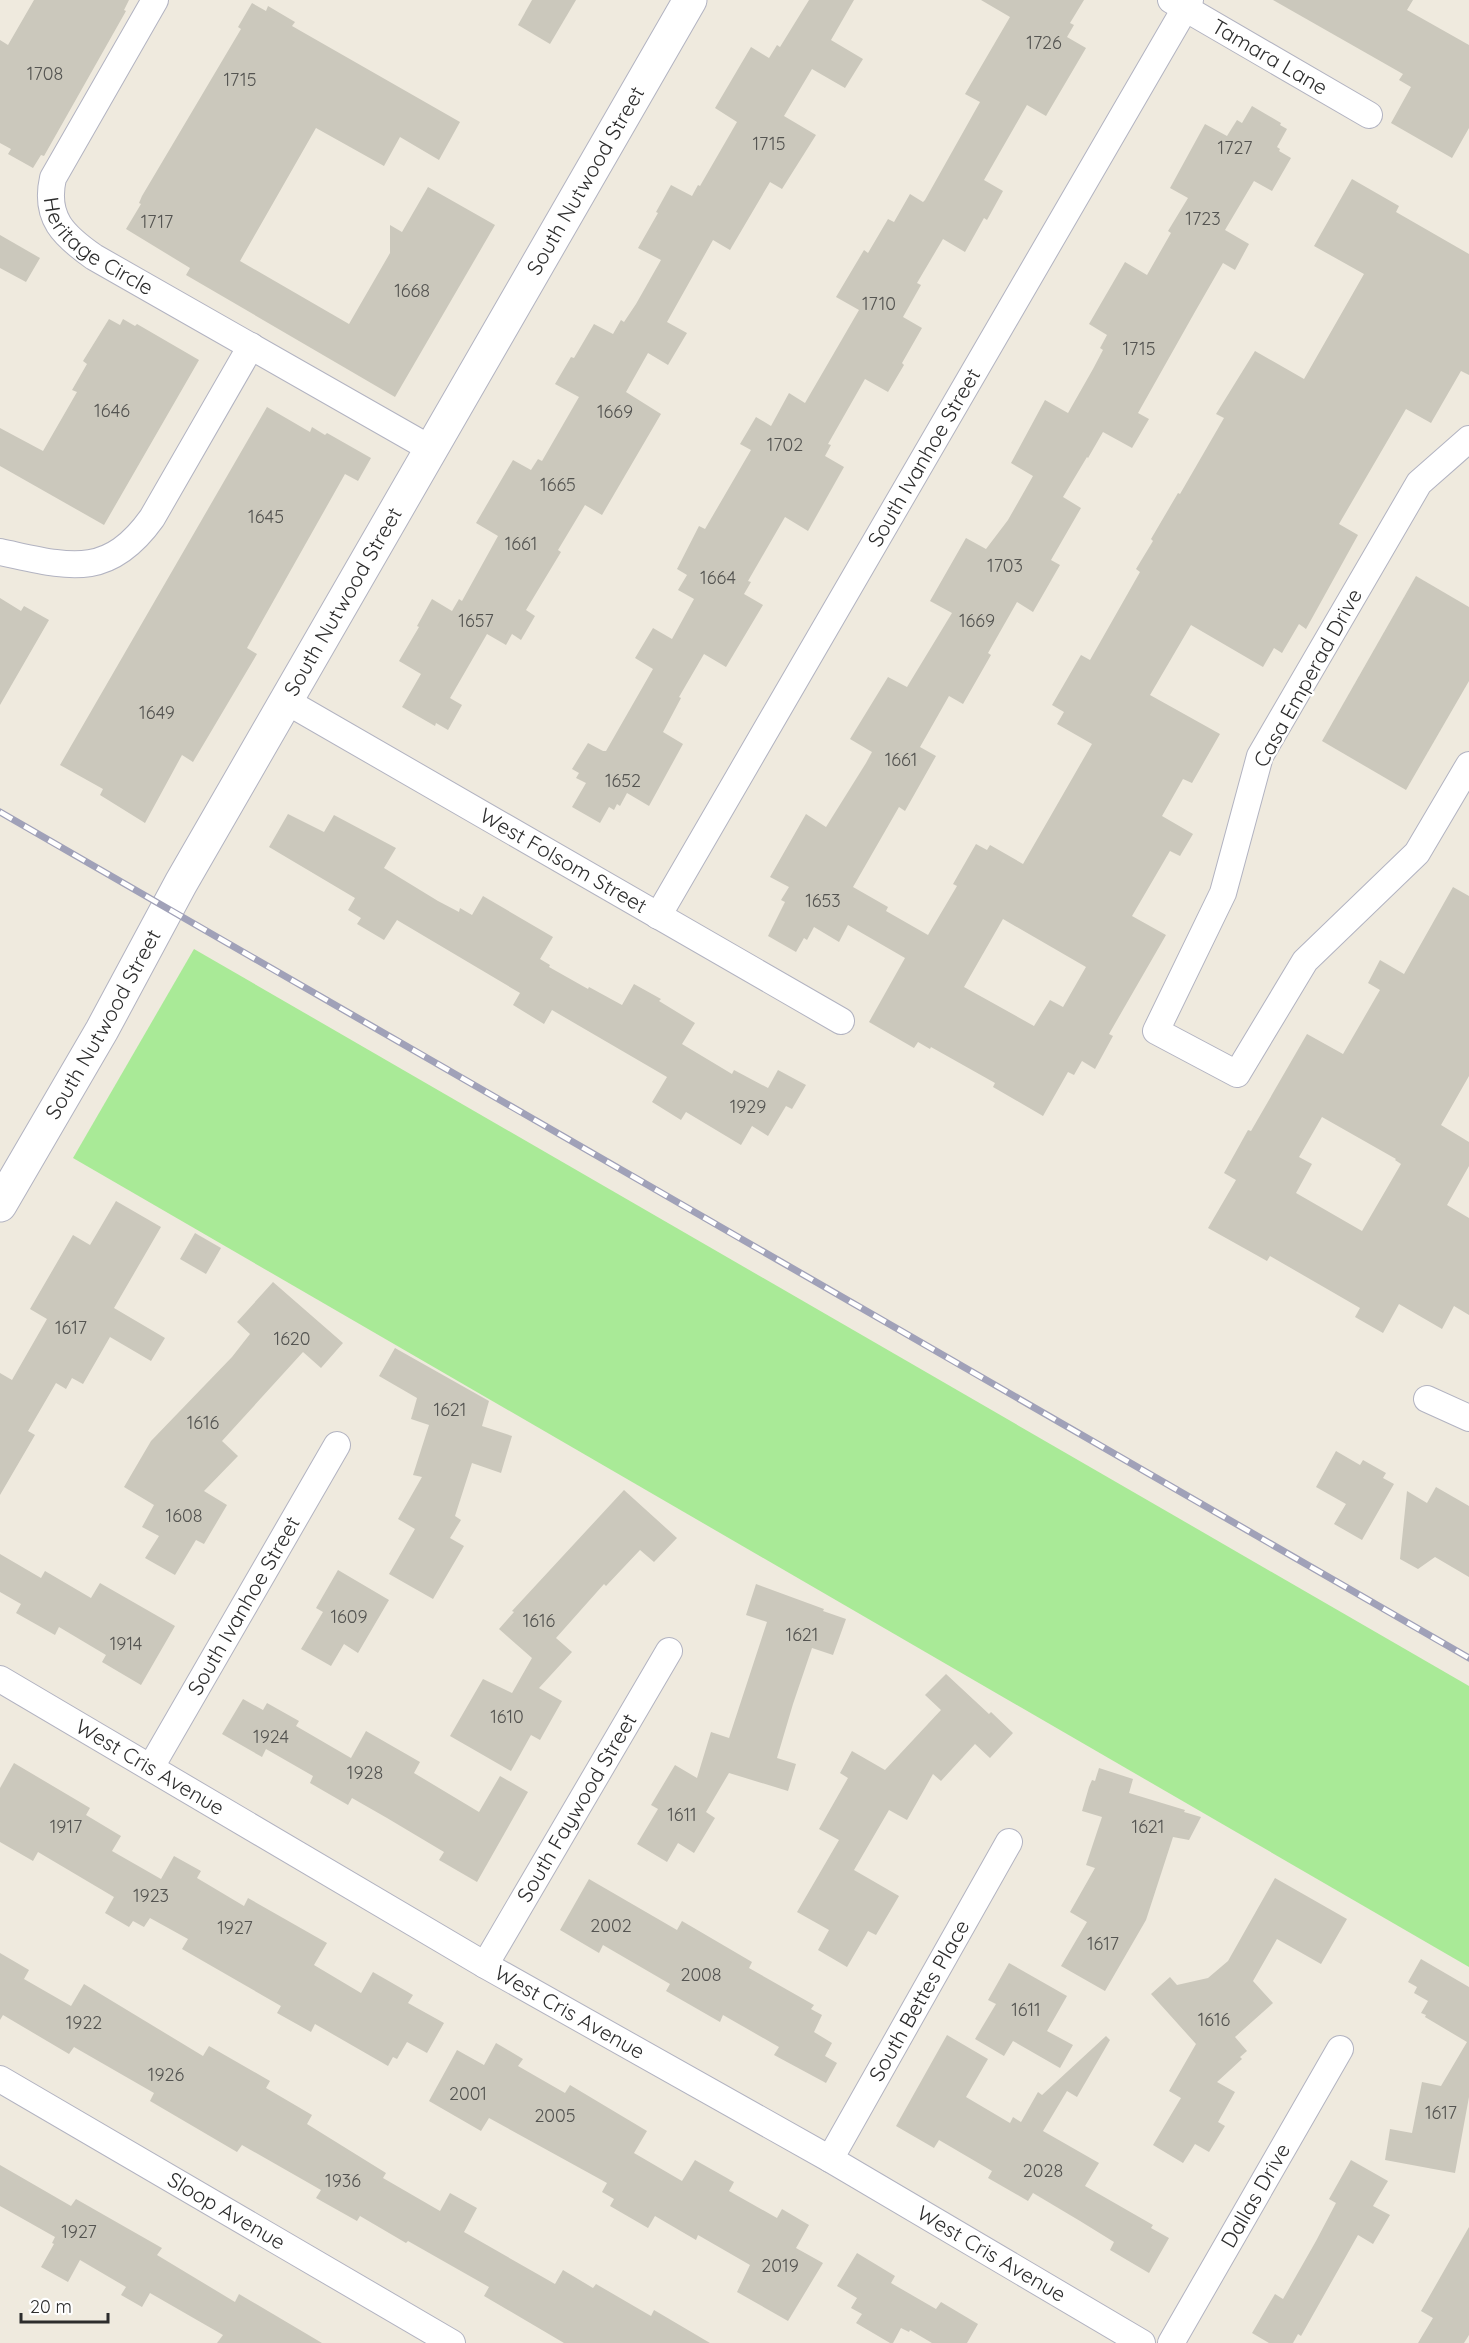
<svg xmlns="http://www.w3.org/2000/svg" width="1469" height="2343" viewBox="0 0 1469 2343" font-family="Quicksand,sans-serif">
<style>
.green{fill:#a9ea97}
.building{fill:#cbc8bc;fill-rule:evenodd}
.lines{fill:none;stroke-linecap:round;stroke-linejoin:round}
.street-casing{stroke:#b2b3c1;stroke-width:28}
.secondary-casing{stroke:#b2b3c1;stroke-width:35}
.street{stroke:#fff;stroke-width:26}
.secondary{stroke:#fff;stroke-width:33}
.rail-casing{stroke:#a0a1b8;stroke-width:7}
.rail{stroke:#fff;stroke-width:4.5;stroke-dasharray:14;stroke-linecap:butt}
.labels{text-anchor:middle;stroke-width:5;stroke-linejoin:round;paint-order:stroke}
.number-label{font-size:18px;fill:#545451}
.street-label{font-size:21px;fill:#2d2d2d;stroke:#fff}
</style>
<rect width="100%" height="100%" fill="#efeade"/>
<polygon class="green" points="194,949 1469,1686 1469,1967 73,1158"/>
<g class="building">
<polygon points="34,0 129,0 124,10 126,11 44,156 41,155 33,168 8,154 11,149 0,143 0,40 8,45"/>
<polygon points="532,0 576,0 550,44 518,25"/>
<polygon points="809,0 854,0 831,40 863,59 845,88 812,69 784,116 816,135 782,189 770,182 730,250 713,240 667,322 687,333 668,365 648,353 626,392 661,414 602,515 585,505 558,550 561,552 526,610 535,616 521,640 512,634 506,645 487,634 450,698 462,705 448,730 436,723 435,726 402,707 421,674 399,661 419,627 417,626 432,599 452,611 459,599 462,601 498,536 476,523 513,460 531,470 538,459 542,461 579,397 555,384 571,357 574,358 594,324 613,334 621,320 624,322 636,304 661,260 638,248 658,213 656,212 671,185 692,196 698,185 700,186 737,122 715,108 751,47 769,58 777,45 780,47"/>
<polygon points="981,0 1084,0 1070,23 1074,25 1067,37 1086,48 1046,116 1027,105 984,180 1003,191 987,220 984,218 965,252 943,239 917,283 921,285 903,317 922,328 902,363 904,365 888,392 865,379 828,444 831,445 825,456 844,467 808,531 785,517 748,581 751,582 744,594 763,605 726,667 704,654 679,697 681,698 663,732 683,744 649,806 627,793 620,806 617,804 614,810 609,807 600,823 572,807 586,783 576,778 579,773 572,769 588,743 603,751 606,751 653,669 635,658 653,628 672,639 694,599 678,590 687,575 677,569 699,526 705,529 751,450 740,444 756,417 771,426 789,393 805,403 859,310 836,297 864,250 868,253 888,219 894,222 910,194 923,202 925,200 980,102 965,94 1010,17"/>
<polygon points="1273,0 1413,0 1407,10 1469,45 1469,128 1452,158 1391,123 1411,87 1399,80 1403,74"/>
<polygon points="252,3 266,11 268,6 295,22 292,26 460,122 439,160 400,137 384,166 316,128 240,261 349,324 390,253 390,225 402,232 428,187 495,225 395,397 186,275 190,268 126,229 141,204 139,203 142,196 241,29 238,27"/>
<path d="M 1252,106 L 1281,123 L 1280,125 L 1287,129 L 1277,147 L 1280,149 L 1279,151 L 1291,158 L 1272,191 L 1254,181 L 1225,230 L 1249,244 L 1235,270 L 1223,263 L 1196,310 L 1138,413 L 1149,419 L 1132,448 L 1103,432 L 1088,458 L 1087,457 L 1063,497 L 1081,508 L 1051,560 L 1060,565 L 1033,612 L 1017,602 L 988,653 L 991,655 L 963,704 L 949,696 L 920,747 L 936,756 L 905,811 L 899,807 L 853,887 L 888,907 L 886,911 L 928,935 L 957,886 L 953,884 L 976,844 L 987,850 L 990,845 L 1023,864 L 1092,744 L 1057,724 L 1064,712 L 1052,705 L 1081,655 L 1090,660 L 1140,572 L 1136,569 L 1153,541 L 1151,539 L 1178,493 L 1180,494 L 1224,418 L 1216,414 L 1255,351 L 1304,379 L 1364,274 L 1314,246 L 1352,179 L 1399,206 L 1396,212 L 1469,254 L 1469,375 L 1461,371 L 1431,423 L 1406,409 L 1339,524 L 1358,535 L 1306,629 L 1299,624 L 1282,653 L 1274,648 L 1263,667 L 1191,625 L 1150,695 L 1220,734 L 1192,783 L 1183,779 L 1162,816 L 1193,834 L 1180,856 L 1170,851 L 1132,916 L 1166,935 L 1109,1034 L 1113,1036 L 1095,1069 L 1082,1061 L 1074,1075 L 1068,1072 L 1043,1116 L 993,1087 L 995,1083 L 931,1047 L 930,1049 L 918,1042 L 914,1048 L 869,1022 L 905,958 L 848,925 L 839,942 L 814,927 L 807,940 L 804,938 L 796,952 L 768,936 L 785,902 L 781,900 L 789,887 L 770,877 L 806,814 L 826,827 L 866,763 L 872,752 L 850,739 L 888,677 L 907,687 L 952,613 L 930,601 L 966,538 L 986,549 L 1008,520 L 1033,476 L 1011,463 L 1045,400 L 1068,413 L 1093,369 L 1103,350 L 1100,348 L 1107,335 L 1089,324 L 1125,262 L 1147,275 L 1171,233 L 1168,231 L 1188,198 L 1170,188 L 1205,124 L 1227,136 L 1237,120 L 1242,123 ZM 1003,919 L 1086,967 L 1063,1007 L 1050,1000 L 1034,1026 L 964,987 Z"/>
<polygon points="0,235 40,258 26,282 0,268"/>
<polygon points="109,319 120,325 123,319 135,326 137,324 199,360 104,525 0,466 0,428 43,451 77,392 72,390 87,364 83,361"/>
<polygon points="267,407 310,432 312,427 325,435 327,433 371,458 358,481 345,474 247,648 257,654 193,762 182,755 145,823 100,795 103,789 60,765"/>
<polygon points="1416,576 1469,607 1469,681 1406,790 1322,741"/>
<polygon points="0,598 21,611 24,606 49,620 0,705"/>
<polygon points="288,814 324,832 334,815 396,848 384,868 438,901 459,912 460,908 472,915 483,896 553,937 540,959 550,965 549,967 588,989 589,987 622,1005 634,984 661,999 659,1001 695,1023 682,1044 732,1074 734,1070 768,1088 778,1070 806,1085 792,1109 786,1106 768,1136 752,1126 741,1145 686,1112 681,1120 652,1102 667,1077 552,1010 544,1024 513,1005 520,993 397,920 384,940 357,924 361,918 348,910 355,898 269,847"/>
<path d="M 1453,887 L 1469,896 L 1469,1076 L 1441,1125 L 1469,1142 L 1469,1166 L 1447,1205 L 1469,1218 L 1469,1315 L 1454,1306 L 1442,1329 L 1399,1304 L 1383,1333 L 1355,1317 L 1360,1308 L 1270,1256 L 1267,1261 L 1208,1228 L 1236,1180 L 1224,1173 L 1248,1130 L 1251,1131 L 1307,1034 L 1343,1054 L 1380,990 L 1368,983 L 1380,960 L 1404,974 ZM 1322,1117 L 1396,1159 L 1395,1160 L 1401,1164 L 1362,1231 L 1296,1193 L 1312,1164 L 1299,1157 Z"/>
<polygon points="116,1201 161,1227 114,1308 165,1338 151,1361 110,1337 83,1384 72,1378 66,1389 56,1383 28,1431 35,1435 0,1495 0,1373 12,1380 47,1319 30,1309 73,1235 90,1245"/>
<polygon points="195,1233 221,1248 206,1274 180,1259"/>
<polygon points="273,1282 343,1343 321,1368 303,1352 222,1441 238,1456 204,1491 227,1505 204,1544 196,1540 175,1575 145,1558 159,1536 142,1527 154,1505 124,1487 151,1441 232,1357 250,1334 237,1322"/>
<polygon points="395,1348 489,1401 482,1426 512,1436 501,1473 472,1463 455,1516 461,1520 450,1538 464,1546 433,1599 389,1574 415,1529 398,1519 422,1477 413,1475 429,1425 411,1419 417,1398 379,1376"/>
<polygon points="1336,1451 1360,1465 1363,1460 1386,1473 1383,1478 1394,1484 1362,1540 1334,1524 1346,1504 1316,1487"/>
<polygon points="1436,1487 1469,1506 1469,1577 1435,1557 1418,1569 1400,1559 1407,1491 1427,1503"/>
<polygon points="624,1490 677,1538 654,1562 640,1550 606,1586 604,1584 556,1638 572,1652 539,1688 562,1701 540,1740 531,1735 511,1771 450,1736 483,1679 512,1693 532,1658 499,1629 514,1612 512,1611"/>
<polygon points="0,1554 41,1578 45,1571 91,1598 100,1583 175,1626 141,1685 102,1662 106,1655 59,1627 55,1635 16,1613 21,1604 0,1592"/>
<polygon points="338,1570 389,1600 358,1653 344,1644 331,1666 301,1649 323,1612 316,1608"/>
<polygon points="756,1584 824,1609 823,1611 846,1619 833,1655 812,1648 793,1704 777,1758 796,1764 788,1791 729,1773 706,1812 715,1818 694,1853 678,1843 667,1862 637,1844 658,1809 651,1805 675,1765 697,1778 711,1732 729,1738 767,1622 746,1615"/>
<polygon points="946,1674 989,1714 991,1712 1013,1733 990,1758 975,1744 941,1781 933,1774 907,1820 889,1810 854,1870 899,1896 876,1935 868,1931 847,1967 818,1950 829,1930 797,1912 839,1840 819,1829 848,1778 840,1773 852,1751 885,1770 941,1710 925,1695"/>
<polygon points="243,1699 263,1710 267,1703 299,1721 296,1726 351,1758 366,1731 420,1762 414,1773 479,1812 500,1776 528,1792 477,1882 439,1860 444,1852 387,1818 352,1798 348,1805 310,1783 313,1776 266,1749 262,1757 222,1734"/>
<polygon points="14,1763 90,1808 86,1815 121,1836 112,1851 161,1879 174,1856 201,1871 197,1878 244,1906 248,1898 327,1943 314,1965 361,1993 373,1972 413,1995 408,2003 444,2023 427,2053 407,2042 397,2059 393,2057 388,2066 315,2024 311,2032 277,2013 281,2006 182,1949 188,1939 150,1918 144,1927 133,1921 129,1927 105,1913 114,1897 38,1852 33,1861 0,1842 0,1788"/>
<polygon points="1099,1768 1133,1779 1129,1793 1185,1810 1184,1812 1201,1817 1189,1840 1173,1837 1146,1920 1105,1991 1061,1966 1087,1922 1070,1912 1095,1868 1086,1865 1102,1817 1082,1811 1089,1787 1092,1780 1095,1781"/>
<polygon points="1275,1878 1347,1919 1321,1964 1277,1939 1253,1981 1273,2003 1235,2037 1247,2051 1240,2057 1242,2059 1217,2082 1235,2092 1218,2122 1225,2126 1209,2152 1195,2144 1183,2163 1153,2145 1181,2098 1169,2091 1196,2044 1151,1994 1170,1977 1177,1985 1208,1978 1228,1961"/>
<polygon points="589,1879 677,1930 682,1921 752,1962 749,1968 814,2005 811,2009 822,2015 814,2032 832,2043 825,2056 837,2063 826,2083 774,2055 779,2047 723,2015 720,2022 666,1991 670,1984 603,1945 599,1953 560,1930"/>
<polygon points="0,1953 29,1970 24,1979 71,2006 84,1984 203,2056 209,2046 270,2081 266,2088 312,2115 307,2124 386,2173 383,2178 440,2211 450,2193 477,2208 464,2232 555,2284 563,2270 593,2288 596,2284 651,2316 654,2310 710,2343 564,2343 484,2296 489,2287 408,2241 406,2243 360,2216 357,2221 316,2198 321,2190 242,2145 237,2152 150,2101 154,2093 74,2047 69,2054 3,2015 0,2020"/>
<polygon points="1421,1959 1469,1987 1469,2097 1455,2173 1385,2160 1390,2129 1412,2133 1422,2082 1441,2086 1467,2042 1425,2017 1426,2015 1421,2013 1428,2001 1414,1993 1417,1987 1408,1982"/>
<polygon points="1009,1963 1067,1996 1047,2031 1073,2045 1060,2068 1013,2041 1004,2056 975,2039 996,2004 988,2000"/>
<polygon points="947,2035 988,2059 966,2097 1010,2123 1013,2117 1021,2122 1038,2092 1042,2095 1106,2036 1110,2040 1077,2097 1067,2091 1043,2131 1099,2163 1085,2186 1153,2225 1151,2228 1169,2238 1149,2273 1110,2250 1114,2242 1080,2221 1033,2193 1028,2201 988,2178 992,2171 939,2140 934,2148 896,2126"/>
<polygon points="496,2043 523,2059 518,2066 565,2093 570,2085 647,2131 634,2153 682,2181 695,2160 734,2182 729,2191 777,2218 782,2209 809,2225 796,2248 823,2263 788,2321 737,2292 750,2265 698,2235 696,2240 655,2216 648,2228 610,2206 614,2199 602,2192 607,2183 489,2118 481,2131 429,2101 457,2050 484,2065"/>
<polygon points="1351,2160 1388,2181 1373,2206 1390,2215 1373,2244 1358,2235 1301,2336 1298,2334 1293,2343 1269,2343 1252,2333 1275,2294 1283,2299 1316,2241 1336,2203 1329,2199"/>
<polygon points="0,2165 71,2206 76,2199 162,2248 157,2255 235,2302 239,2294 322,2343 217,2343 223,2335 150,2293 142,2307 121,2295 126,2287 80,2260 68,2282 41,2267 54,2244 52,2243 55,2237 0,2206"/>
<polygon points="1469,2227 1469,2335 1464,2343 1418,2343 1433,2318 1421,2311"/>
<polygon points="857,2253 895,2276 891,2283 936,2309 941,2302 978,2324 967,2343 932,2343 910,2330 909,2332 901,2328 893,2343 890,2343 856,2323 862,2314 851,2308 857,2298 837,2286"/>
</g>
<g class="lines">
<g class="street-casing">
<g id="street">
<path id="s1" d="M 155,0 L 53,178 C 44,218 64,236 94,257 L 431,449"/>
<path id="s2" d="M 1171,0 L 1369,115"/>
<polyline points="1469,439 1419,483 1260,756 1223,893 1156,1031 1237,1074 1305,961 1417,853 1469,765"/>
<path d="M 0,552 C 67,566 107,581 152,518 L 251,346"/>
<path id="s3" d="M 286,701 L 841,1021"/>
<path id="s4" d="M 658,916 L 1190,0"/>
<polyline points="1427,1399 1469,1418"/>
<path id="s5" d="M 0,1679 L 485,1965 L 830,2159 L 1142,2343"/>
<path id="s6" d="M 151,1767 L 337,1445"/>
<path id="s7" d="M 485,1965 L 669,1651"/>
<path id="s8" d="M 0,2079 L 452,2343"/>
<path id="s9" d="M 830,2159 L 1009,1842"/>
<path id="s10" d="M 1171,2343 L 1340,2049"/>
</g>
</g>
<g class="secondary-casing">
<g id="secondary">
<path id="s11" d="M 0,1205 L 102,1030 L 181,883 L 690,0"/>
</g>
</g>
<use href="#street" class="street"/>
<use href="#secondary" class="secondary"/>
<g class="rail-casing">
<polyline id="rail" points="0,812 1469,1658"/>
</g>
<use href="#rail" class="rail"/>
</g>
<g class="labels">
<g class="number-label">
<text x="1044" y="49">1726</text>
<text x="45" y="80">1708</text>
<text x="240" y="86">1715</text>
<text x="769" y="150">1715</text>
<text x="1235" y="154">1727</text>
<text x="1203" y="225">1723</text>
<text x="157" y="228">1717</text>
<text x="412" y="297">1668</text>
<text x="879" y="310">1710</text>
<text x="1139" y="355">1715</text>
<text x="112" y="417">1646</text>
<text x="615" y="418">1669</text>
<text x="785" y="451">1702</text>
<text x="558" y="491">1665</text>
<text x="266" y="523">1645</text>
<text x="521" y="550">1661</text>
<text x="1005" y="572">1703</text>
<text x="718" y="584">1664</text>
<text x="476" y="627">1657</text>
<text x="977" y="627">1669</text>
<text x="157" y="719">1649</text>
<text x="901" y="766">1661</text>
<text x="623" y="787">1652</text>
<text x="823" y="907">1653</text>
<text x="748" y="1113">1929</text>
<text x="71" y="1334">1617</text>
<text x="292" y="1345">1620</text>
<text x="450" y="1416">1621</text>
<text x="203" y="1429">1616</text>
<text x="184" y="1522">1608</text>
<text x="349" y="1623">1609</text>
<text x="539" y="1627">1616</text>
<text x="802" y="1641">1621</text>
<text x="126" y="1650">1914</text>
<text x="507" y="1723">1610</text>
<text x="271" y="1743">1924</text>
<text x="365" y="1779">1928</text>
<text x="682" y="1821">1611</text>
<text x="66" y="1833">1917</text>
<text x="1148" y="1833">1621</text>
<text x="151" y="1902">1923</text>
<text x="611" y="1932">2002</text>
<text x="235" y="1934">1927</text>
<text x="1103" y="1950">1617</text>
<text x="701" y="1981">2008</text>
<text x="1026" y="2016">1611</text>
<text x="1214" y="2026">1616</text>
<text x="84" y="2029">1922</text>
<text x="166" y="2081">1926</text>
<text x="468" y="2100">2001</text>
<text x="1441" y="2119">1617</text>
<text x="555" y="2122">2005</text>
<text x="1043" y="2177">2028</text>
<text x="343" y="2187">1936</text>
<text x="79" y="2238">1927</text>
<text x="780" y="2272">2019</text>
</g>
<g class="street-label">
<text dy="7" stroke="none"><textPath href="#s2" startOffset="114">Tamara Lane</textPath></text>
<text dy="7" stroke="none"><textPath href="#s11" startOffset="1180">South Nutwood Street</textPath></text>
<text dy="7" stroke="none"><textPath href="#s1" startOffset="296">Heritage Circle</textPath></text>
<text dy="7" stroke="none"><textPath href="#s4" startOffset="530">South Ivanhoe Street</textPath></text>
<text dy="7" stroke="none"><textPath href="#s11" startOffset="694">South Nutwood Street</textPath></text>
<text transform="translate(1308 678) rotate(-61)" y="7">Casa Emperad Drive</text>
<text dy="7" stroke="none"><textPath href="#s3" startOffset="320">West Folsom Street</textPath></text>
<text dy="7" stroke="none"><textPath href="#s11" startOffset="208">South Nutwood Street</textPath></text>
<text dy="7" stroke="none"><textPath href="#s6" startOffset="186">South Ivanhoe Street</textPath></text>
<text dy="7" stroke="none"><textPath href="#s5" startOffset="174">West Cris Avenue</textPath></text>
<text dy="7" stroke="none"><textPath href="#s7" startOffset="182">South Faywood Street</textPath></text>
<text dy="7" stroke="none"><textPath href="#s9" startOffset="182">South Bettes Place</textPath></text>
<text dy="7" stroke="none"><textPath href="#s5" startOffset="660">West Cris Avenue</textPath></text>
<text dy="7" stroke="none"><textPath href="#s10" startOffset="170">Dallas Drive</textPath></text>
<text dy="7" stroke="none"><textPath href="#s8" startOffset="262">Sloop Avenue</textPath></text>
<text dy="7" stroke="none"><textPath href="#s5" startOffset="1146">West Cris Avenue</textPath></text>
</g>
</g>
<path d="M21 2313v9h87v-9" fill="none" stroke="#2d2d2d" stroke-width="3"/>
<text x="30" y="2313" font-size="18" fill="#2d2d2d" stroke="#ffffff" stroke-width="4.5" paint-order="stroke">20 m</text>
</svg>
